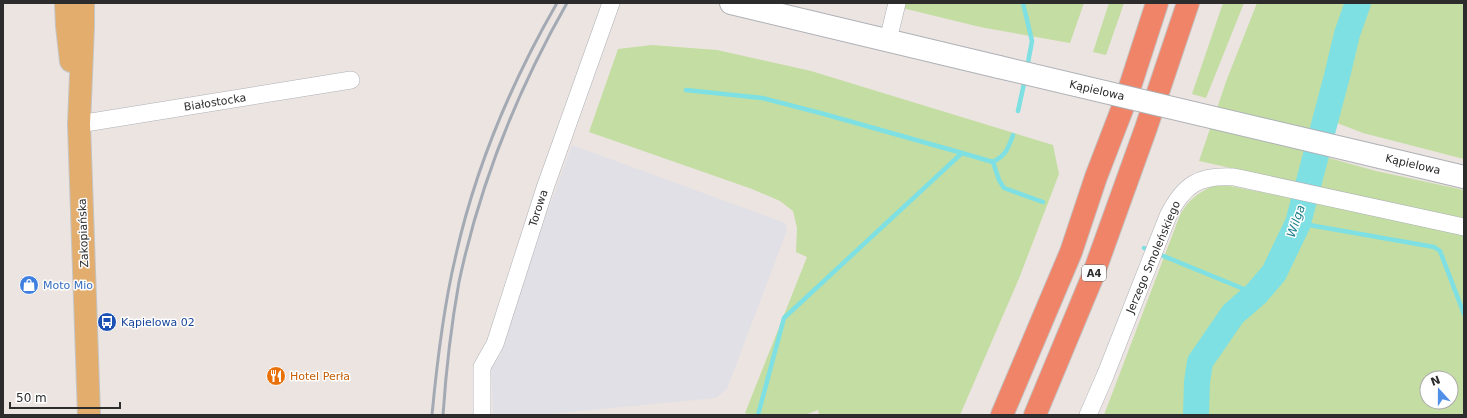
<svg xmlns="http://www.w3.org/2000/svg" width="1467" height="418" viewBox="0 0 1467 418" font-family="'DejaVu Sans',sans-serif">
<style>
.industrial{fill:#e0e0e6}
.green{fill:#c4dda3;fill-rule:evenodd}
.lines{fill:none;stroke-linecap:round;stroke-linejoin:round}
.stream{stroke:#7ee0e3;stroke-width:4.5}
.river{stroke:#7ee0e3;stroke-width:26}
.street-casing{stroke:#adb1b7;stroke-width:18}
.secondary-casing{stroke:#adb1b7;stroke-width:24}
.primary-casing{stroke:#c4c4c4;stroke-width:24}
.highway-casing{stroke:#c4c4c4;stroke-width:24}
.street{stroke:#fff;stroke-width:17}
.secondary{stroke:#fff;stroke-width:22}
.primary{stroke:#e3ad6e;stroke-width:22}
.highway{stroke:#ef8469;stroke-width:22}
.rail{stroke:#a3aab4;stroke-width:3}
.secondary-bridge-casing{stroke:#adb1b7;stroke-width:24;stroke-linecap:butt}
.secondary-bridge{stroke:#fff;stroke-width:22}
.labels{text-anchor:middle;stroke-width:3;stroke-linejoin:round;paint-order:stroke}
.shield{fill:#fff;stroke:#6b6b6b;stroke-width:1}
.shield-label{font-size:10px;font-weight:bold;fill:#2c2c2c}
.street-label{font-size:11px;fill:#2c2c2c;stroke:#fff}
.shop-label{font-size:11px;fill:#366cbe;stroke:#fff;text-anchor:start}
.transit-label{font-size:11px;fill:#164399;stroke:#fff;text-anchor:start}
.food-label{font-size:11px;fill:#c56008;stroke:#fff;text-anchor:start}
.water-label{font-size:12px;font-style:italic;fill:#1a7e8b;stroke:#fff}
</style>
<rect width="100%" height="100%" fill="#ece4e0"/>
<polygon class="industrial" points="572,145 785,223 787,230 727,389 716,398 539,415 493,415 491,364 501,355 501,338"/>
<g class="green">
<polygon points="882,3 1084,3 1070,43 980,27"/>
<polygon points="1109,3 1124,3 1106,55 1093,52"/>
<polygon points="1223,3 1244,3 1206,98 1192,94"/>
<polygon points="1257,3 1464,3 1464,159 1363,133 1332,121 1321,119 1311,153 1376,171 1464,190 1464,219 1199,161 1227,79"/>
<polygon points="652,45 717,50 811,71 1053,145 1059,174 1020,276 960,415 819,415 818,410 805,415 752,415 745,413 807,257 796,252 797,228 793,211 780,201 752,189 589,132 618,49"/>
<path d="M 1215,185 L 1230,186 L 1348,209 L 1464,235 L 1464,415 L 1104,415 L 1180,215 C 1189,199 1198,193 1215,185 ZM 1427,378 L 1451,378 L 1451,402 L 1427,402 Z"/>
</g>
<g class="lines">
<g class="stream">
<polyline points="1023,3 1032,41 1027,68"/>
<polyline points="686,90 762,98 824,114 962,153"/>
<polyline points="1018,111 1025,79"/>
<polyline points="993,162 999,180 1004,188 1043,202"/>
<polyline points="1298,223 1434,247 1440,251 1464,314"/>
<polyline points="1144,248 1256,294"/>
<path d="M 758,415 L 784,318 L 962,153 L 993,162 C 1006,155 1008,149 1013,135"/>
</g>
<polyline class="river" points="1196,415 1197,382 1200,362 1233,314 1256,294 1274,273 1298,223 1337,76 1347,34 1358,3"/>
<g class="street-casing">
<g id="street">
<polyline points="888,40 897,3"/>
<polyline points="79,124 351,80"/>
<polyline points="482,415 482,367 495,344 545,188 611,3"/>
<path d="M 1088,415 L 1105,376 L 1168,216 C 1184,184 1199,175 1234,177 L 1464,227"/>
</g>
</g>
<g class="secondary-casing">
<g id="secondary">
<polyline points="731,3 999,67"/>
<polyline points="1380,157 1464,177"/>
</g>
</g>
<g class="primary-casing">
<g id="primary">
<polyline points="66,3 67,26 71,61"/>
<polyline points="83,3 83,26 79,124 89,415"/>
</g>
</g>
<g class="highway-casing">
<g id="highway">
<polyline points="1002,415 1071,252 1096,177 1126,99 1157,3"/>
<polyline points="1035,415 1092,278 1146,128 1188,3"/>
</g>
</g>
<use href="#street" class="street"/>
<use href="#secondary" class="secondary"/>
<use href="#primary" class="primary"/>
<use href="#highway" class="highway"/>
<g class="rail">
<path d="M 432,415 C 437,362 443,310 455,259 C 475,168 511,83 557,3"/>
<path d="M 443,415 C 446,371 451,326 459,282 C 480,183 517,91 567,3"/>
</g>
<g class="secondary-bridge-casing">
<polyline id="secondary-bridge" points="999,67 1380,157"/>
</g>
<use href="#secondary-bridge" class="secondary-bridge"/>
</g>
<defs>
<g id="shop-disc" transform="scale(1)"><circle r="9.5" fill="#3f7fe0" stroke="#fff"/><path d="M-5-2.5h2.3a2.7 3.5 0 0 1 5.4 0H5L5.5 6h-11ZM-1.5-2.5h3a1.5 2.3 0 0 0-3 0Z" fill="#fff"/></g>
<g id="bus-disc" transform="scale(1)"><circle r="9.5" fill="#1a4fb4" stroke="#fff"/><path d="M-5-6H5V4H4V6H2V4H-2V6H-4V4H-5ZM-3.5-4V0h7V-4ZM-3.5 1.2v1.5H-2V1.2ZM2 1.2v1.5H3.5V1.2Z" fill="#fff"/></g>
<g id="restaurant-disc" transform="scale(1)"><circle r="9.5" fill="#e8710a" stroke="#fff"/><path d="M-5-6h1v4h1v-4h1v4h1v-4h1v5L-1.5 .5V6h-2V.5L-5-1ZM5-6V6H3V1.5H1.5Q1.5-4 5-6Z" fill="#fff"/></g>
</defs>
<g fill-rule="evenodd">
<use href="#shop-disc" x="29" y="285"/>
<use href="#bus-disc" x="107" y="322"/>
<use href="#restaurant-disc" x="276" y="376"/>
</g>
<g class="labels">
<rect class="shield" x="1082" y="265" width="24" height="16" rx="3"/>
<g class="shield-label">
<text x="1094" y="277">A4</text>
</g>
<g class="street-label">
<text transform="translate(1097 90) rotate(13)" y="4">Kąpielowa</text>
<text transform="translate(215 102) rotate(-9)" y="4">Białostocka</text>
<text transform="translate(1413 164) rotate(13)" y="4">Kąpielowa</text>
<text transform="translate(538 208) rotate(-72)" y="4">Torowa</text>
<text transform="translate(83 233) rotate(-92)" y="4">Zakopiańska</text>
<text transform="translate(1153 257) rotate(-67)" y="4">Jerzego Smoleńskiego</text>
</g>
<g class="shop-label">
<text x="43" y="289">Moto Mio</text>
</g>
<g class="transit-label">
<text x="121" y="326">Kąpielowa 02</text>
</g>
<g class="food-label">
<text x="290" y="380">Hotel Perła</text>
</g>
<g class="water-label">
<text transform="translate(1296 221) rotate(-71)" y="4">Wilga</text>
</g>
</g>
<rect width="1467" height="418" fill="none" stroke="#2c2c2c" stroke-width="8"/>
<g transform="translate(1439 390) rotate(339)"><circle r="19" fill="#ffffff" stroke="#ababab"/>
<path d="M0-3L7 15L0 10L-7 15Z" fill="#5190e8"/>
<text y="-6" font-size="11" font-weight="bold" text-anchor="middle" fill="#2c2c2c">N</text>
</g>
<path d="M10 402v6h110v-6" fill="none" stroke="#2c2c2c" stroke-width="2"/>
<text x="16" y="402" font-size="12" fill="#2c2c2c" stroke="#ffffff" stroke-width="3" paint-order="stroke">50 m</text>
</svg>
